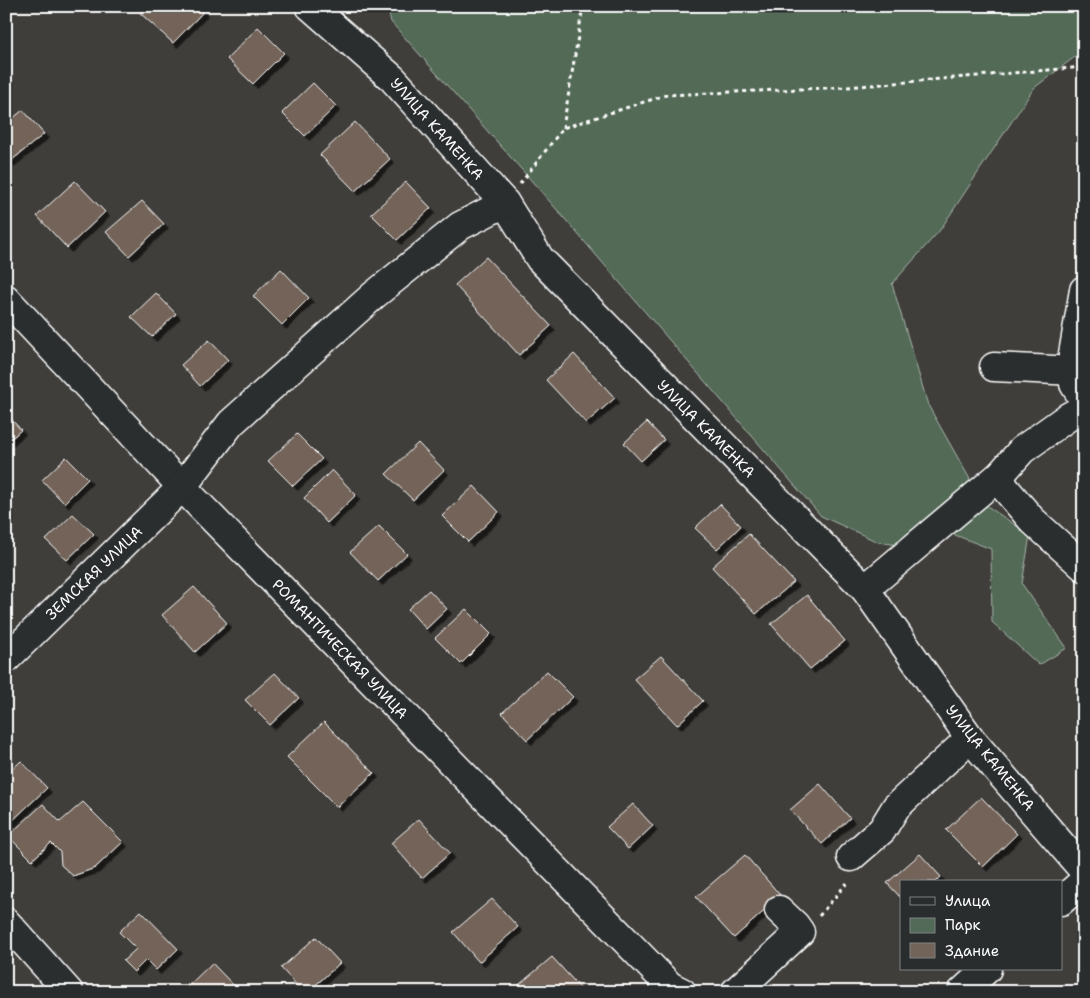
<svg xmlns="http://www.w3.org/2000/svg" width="1090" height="998" viewBox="0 0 1090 998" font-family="'Shantell Sans',sans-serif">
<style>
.green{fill:#526a57;stroke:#a8b4ab}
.building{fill:#736459;stroke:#fff;filter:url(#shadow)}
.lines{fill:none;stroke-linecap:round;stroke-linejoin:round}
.minor-casing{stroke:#fff;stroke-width:31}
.path{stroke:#fff;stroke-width:3;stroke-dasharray:4 4;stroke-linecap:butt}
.minor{stroke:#2a2d2e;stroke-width:28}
.labels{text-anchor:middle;stroke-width:4;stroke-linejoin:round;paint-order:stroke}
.street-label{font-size:15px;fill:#fff;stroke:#2a2d2e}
</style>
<defs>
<filter id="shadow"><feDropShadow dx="4.5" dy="4.5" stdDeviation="0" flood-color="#0009"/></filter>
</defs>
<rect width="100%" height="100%" fill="#403e3b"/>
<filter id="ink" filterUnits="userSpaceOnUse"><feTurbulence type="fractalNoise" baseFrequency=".02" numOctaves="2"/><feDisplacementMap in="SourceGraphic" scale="10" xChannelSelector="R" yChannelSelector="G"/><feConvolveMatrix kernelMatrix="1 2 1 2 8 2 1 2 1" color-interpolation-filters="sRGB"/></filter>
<g filter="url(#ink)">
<polygon class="green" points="387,6 1084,6 1084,50 1034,88 940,230 892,284 928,405 984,504 1030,535 1022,584 1067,648 1039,665 992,622 991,549 937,528 925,549 878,542 821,516 552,204 391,22"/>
<g class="building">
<polygon points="146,6 197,6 203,12 173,43 140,13"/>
<polygon points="258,27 284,53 253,84 227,59"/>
<polygon points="313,83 336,106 305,136 282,113"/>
<polygon points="23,110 44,134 6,165 6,124"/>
<polygon points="355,122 390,159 355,191 320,155"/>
<polygon points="75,181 105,212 67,248 37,216"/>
<polygon points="406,182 431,208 397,240 371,214"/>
<polygon points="142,201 164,224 129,256 106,232"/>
<polygon points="486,257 551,326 519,355 455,285"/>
<polygon points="281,269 309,298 282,325 253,296"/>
<polygon points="156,293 176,314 152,337 131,317"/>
<polygon points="209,340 228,360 200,386 181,365"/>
<polygon points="574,354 615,398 586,423 546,380"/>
<polygon points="6,413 21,430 6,443"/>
<polygon points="647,422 664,440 641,461 624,443"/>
<polygon points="297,434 322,459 293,486 268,461"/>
<polygon points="418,443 444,470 413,500 386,474"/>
<polygon points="66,457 88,479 64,503 42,480"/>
<polygon points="332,470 356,495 327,523 304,498"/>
<polygon points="474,486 499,512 468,542 442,516"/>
<polygon points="720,504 741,526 717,549 695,528"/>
<polygon points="73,514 94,534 67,560 46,540"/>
<polygon points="379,526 407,554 378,581 350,552"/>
<polygon points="749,534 794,582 756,614 712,567"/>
<polygon points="194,587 227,623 195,652 162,615"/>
<polygon points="429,590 447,609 426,629 408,609"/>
<polygon points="807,595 845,641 810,669 771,624"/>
<polygon points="466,609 491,634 461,664 435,638"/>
<polygon points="661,656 703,701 677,725 634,679"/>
<polygon points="547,671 573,697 527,740 502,713"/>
<polygon points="275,673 299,698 270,725 245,700"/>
<polygon points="324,722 374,773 337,807 287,757"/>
<polygon points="21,761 47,788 11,822 6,817 6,775"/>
<polygon points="820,784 850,818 822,844 790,810"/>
<polygon points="981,797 1017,834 983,867 946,830"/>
<polygon points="83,802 123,842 95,868 73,876 61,865 60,852 51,843 32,860 8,836 43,804 60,822"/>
<polygon points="633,804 653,826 628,849 607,827"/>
<polygon points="419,819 450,853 422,878 391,843"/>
<polygon points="920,854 941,877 936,882 901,882 901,898 887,883"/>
<polygon points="745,855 781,896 734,938 696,897"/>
<polygon points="492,899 518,927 479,962 453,932"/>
<polygon points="141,911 178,949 156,970 146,960 134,972 123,961 136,949 119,932"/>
<polygon points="316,937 340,963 308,992 303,992 281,968"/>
<polygon points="552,957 584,992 517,992 514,989"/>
<polygon points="212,963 240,992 182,992"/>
</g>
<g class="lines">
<g class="minor-casing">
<g id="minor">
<polyline points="310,6 393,79 505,203 540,259 865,589 970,738 1084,871"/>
<polyline points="1084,290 1073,354 1074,384 1084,400"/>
<polyline points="6,299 182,487 670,986 682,992"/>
<polyline points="994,367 1074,371"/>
<polyline points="1084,408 1068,417 1022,450 1000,475 1004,487 1032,520 1084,567"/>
<polyline points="865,589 1000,475"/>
<polyline points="6,659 182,487 231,423 374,295 460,226 505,203"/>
<polyline points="851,857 882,830 896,807 970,738"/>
<polyline points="1061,901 1084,881"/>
<polyline points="6,922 69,992"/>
<polyline points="735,992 800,932 795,925 779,910"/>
<polyline points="962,992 987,969"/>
</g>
</g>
<g class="path">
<polyline points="563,128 583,6"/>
<polyline points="520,184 563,128 666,95 847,87 1084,67"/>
<polyline points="819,916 847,883"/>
</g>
<use href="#minor" class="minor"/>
</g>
</g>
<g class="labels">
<g class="street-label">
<text transform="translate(437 129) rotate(48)" y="5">УЛИЦА КАМЕНКА</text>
<text transform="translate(706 429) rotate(45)" y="5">УЛИЦА КАМЕНКА</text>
<text transform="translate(94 573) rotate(-44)" y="5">ЗЕМСКАЯ УЛИЦА</text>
<text transform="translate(340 649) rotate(46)" y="5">РОМАНТИЧЕСКАЯ УЛИЦА</text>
<text transform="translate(990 758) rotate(51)" y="5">УЛИЦА КАМЕНКА</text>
</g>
</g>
<rect width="1090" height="998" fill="none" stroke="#2a2d2e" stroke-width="25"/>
<rect x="12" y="12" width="1065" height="973" fill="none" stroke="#fff" stroke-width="2" filter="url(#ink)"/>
<rect x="900" y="880" width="162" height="90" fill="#2a2d2e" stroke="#7f8182"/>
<rect x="910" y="897" width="25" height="8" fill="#2a2d2e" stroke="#7f8182"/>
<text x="945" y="906" font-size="15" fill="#ffffff">Улица</text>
<rect x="910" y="918" width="25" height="15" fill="#526a57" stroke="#7f8182"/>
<text x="945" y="930" font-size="15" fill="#ffffff">Парк</text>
<rect x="910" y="943" width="25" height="15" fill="#736459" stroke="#7f8182"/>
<text x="945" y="956" font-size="15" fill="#ffffff">Здание</text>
</svg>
